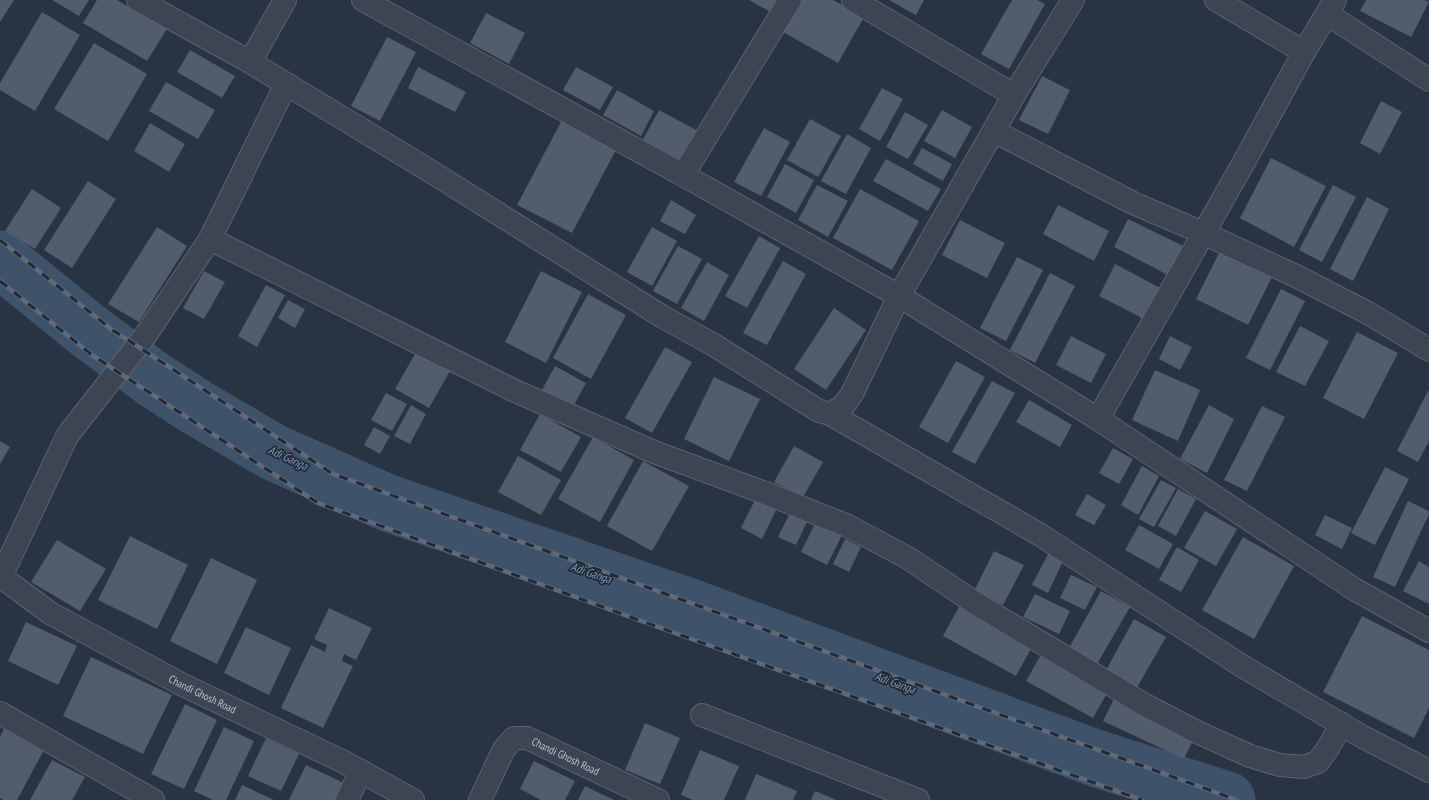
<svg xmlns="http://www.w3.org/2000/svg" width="1429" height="800" viewBox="0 0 1429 800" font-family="'PT Sans Narrow',sans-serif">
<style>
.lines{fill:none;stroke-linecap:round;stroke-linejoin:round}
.river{stroke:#3e526a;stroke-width:57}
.building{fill:#515d6d}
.minor-casing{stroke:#5a646f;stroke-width:24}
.tertiary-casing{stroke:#5a646f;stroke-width:24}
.minor{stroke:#3c4652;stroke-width:22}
.tertiary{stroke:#3c4652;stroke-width:22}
.rail-casing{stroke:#5e6a78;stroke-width:4.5}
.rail{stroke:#202b37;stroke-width:3;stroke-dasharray:9;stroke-linecap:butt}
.labels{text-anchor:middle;stroke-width:3.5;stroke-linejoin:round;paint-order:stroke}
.street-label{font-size:11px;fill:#b9c1cc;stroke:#202b37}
.water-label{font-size:12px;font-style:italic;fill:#8198b2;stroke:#202b37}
</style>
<rect width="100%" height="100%" fill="#283442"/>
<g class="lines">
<polyline class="river" points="0,259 86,329 153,379 196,407 273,452 388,503 690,607 1095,758 1227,800"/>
</g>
<g class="building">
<polygon points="0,0 14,0 0,22"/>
<polygon points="52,0 89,0 79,16"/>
<polygon points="97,0 117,0 167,29 147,61 83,23"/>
<polygon points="749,0 782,0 774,14"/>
<polygon points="801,0 833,0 864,17 838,63 783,32"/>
<polygon points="889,0 924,0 916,15"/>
<polygon points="1012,0 1037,0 1045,4 1009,69 981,54"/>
<polygon points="1366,0 1425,0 1429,2 1411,37 1360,11"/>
<polygon points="42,12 80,35 35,111 0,90 0,83"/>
<polygon points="486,13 525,33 509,64 470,43"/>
<polygon points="387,37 416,52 380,121 351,106"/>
<polygon points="94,43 147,74 108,141 54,109"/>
<polygon points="190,50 235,76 222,98 177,72"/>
<polygon points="418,67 466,92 455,112 408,88"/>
<polygon points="576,67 613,87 600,110 563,90"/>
<polygon points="1042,76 1070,90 1048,134 1019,120"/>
<polygon points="166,82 215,110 198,139 149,111"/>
<polygon points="882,88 903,99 880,141 859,129"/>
<polygon points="617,90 654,111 641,136 603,115"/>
<polygon points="1381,101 1402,112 1380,154 1360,143"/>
<polygon points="659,110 698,131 681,162 642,141"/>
<polygon points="942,110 972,127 955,158 924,141"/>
<polygon points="905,112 928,125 908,159 886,147"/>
<polygon points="810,119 841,136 818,177 787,160"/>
<polygon points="562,120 617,148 572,233 517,205"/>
<polygon points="150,123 185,144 169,172 134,151"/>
<polygon points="764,128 790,142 761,196 734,182"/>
<polygon points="847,134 871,148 846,194 821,181"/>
<polygon points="922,148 952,164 943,181 913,164"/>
<polygon points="1271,158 1326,186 1294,247 1240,218"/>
<polygon points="886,159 941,189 928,211 873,181"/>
<polygon points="785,164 814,180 796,213 767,197"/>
<polygon points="88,181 116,199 72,268 44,250"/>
<polygon points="817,185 848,201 828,237 798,220"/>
<polygon points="1333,185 1356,197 1322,262 1299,250"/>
<polygon points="32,189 61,208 35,249 5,231"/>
<polygon points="860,189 919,221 892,270 833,238"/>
<polygon points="1367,197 1389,209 1353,281 1330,269"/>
<polygon points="671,200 696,215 685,234 660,221"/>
<polygon points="1058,205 1109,231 1094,261 1043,234"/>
<polygon points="1128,219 1183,246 1168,275 1114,247"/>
<polygon points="960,220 1005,243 987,278 942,255"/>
<polygon points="157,227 187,246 139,322 108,304"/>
<polygon points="652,227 677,241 652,286 627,272"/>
<polygon points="759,236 780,248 747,308 725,296"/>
<polygon points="678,246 702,259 677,304 653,291"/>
<polygon points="1220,251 1272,277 1248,325 1196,299"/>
<polygon points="1017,257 1043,270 1006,341 980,328"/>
<polygon points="783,261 806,274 767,345 743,333"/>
<polygon points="707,262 729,275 704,321 681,308"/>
<polygon points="1115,264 1162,289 1146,320 1099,296"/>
<polygon points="204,271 225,282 204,319 183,308"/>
<polygon points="541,271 582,292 546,363 505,342"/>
<polygon points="1050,273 1075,286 1035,363 1010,350"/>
<polygon points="266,285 285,295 257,347 238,336"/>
<polygon points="1281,289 1305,301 1270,370 1246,358"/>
<polygon points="588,294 626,315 591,379 553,358"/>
<polygon points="288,300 305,309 295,328 278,318"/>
<polygon points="834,308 866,330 826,390 794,369"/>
<polygon points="1300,326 1329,341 1305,386 1276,372"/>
<polygon points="1357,332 1398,353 1364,419 1323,398"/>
<polygon points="1071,336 1106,354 1091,383 1056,365"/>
<polygon points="1170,336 1192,347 1180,370 1159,359"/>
<polygon points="665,347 692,362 652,433 625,418"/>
<polygon points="416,352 450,371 429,408 395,389"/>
<polygon points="956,361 985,377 948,443 919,427"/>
<polygon points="555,366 586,383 573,407 542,390"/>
<polygon points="1155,370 1200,390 1178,441 1132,420"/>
<polygon points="714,377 760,399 729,461 684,439"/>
<polygon points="992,381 1015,393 975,464 952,452"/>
<polygon points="1429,389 1429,441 1418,462 1397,451"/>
<polygon points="386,393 407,404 392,431 371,420"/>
<polygon points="1029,400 1072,425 1060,447 1016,422"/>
<polygon points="411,405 426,414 410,444 394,436"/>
<polygon points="1209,405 1234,419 1207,473 1180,459"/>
<polygon points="1262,406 1285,417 1247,491 1224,480"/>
<polygon points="540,414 581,437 561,472 520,450"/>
<polygon points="374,427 390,436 380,454 364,445"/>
<polygon points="593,437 634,460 600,522 558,499"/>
<polygon points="0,441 10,447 0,464"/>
<polygon points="794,446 823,462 803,497 774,482"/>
<polygon points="1113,448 1133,459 1119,484 1099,473"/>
<polygon points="518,456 561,480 541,515 498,492"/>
<polygon points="643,461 689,486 652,551 607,526"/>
<polygon points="1142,466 1159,476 1138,515 1121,505"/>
<polygon points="1385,467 1409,479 1375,545 1351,533"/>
<polygon points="1161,480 1176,488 1154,527 1139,519"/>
<polygon points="1178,489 1196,499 1176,536 1158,526"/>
<polygon points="1087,494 1106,505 1094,525 1075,515"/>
<polygon points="755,500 776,510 762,539 741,528"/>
<polygon points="1408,501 1429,511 1429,514 1395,587 1373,577"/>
<polygon points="791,511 808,520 796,545 778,537"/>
<polygon points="1205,511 1237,529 1216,566 1184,548"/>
<polygon points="1325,515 1352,528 1342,549 1315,535"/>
<polygon points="816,522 842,535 827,565 801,552"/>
<polygon points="1139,525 1173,544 1159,569 1125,550"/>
<polygon points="130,536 188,565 157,629 98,600"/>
<polygon points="1243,537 1294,566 1254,639 1202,610"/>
<polygon points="845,539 861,547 849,572 833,564"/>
<polygon points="57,540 106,569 80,611 31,582"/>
<polygon points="1177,547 1199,560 1181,592 1159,580"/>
<polygon points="994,551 1024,565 1003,605 974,591"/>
<polygon points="1049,552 1064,559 1048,593 1032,585"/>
<polygon points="211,558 257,580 217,664 170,641"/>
<polygon points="1419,561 1429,567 1429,604 1403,591"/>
<polygon points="1071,575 1097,587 1085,610 1060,598"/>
<polygon points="1101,591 1130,607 1093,671 1065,655"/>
<polygon points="1035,594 1070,611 1059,634 1023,617"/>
<polygon points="960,605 1033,645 1016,676 943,636"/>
<polygon points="329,608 372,628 356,660 344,654 342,661 353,666 323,728 281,708 311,645 325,652 327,645 314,639"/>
<polygon points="1362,616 1429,650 1429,708 1414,738 1323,692"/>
<polygon points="1134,619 1166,637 1136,689 1105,672"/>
<polygon points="26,622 77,646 58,685 8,661"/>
<polygon points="246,627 291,648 269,695 224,673"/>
<polygon points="1043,651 1110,688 1093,718 1026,681"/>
<polygon points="91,657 172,695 143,754 63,716"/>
<polygon points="1115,697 1196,734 1184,759 1103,721"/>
<polygon points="185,704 217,720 184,789 151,774"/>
<polygon points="645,723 680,738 660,784 625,770"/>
<polygon points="5,727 45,748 17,800 3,800 0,798 0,737"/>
<polygon points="224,727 254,741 226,800 213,800 194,791"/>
<polygon points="266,738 299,754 281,791 248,776"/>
<polygon points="700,750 739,766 724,800 693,800 681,795"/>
<polygon points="52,760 85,777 72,800 30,800"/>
<polygon points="534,761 575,781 565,800 541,800 520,789"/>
<polygon points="306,765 348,785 341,800 289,800"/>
<polygon points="756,774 797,791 793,800 745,800"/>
<polygon points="242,785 274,800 235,800"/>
<polygon points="585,786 614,800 578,800"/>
<polygon points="815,791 836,800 811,800"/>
</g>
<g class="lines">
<g class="minor-casing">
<g id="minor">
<polyline points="138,0 250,62 285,0"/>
<polyline points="363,0 683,175 899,296 1014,95 1073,0"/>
<polyline points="853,0 1014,95"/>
<polyline points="1216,0 1304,52"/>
<polyline points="1327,14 1429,80"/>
<polyline points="250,62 430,171 663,317 714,345 819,411 830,414 843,406 852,394 899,296 1098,419 1354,589 1429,631"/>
<polyline points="994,131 1133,203 1203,233 1296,276 1368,313 1429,350"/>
<polyline points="683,175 790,0"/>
<polyline points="210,239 513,390 654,452 768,494 848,526 908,558 975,603 1145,705 1197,732 1250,756 1280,765 1303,767 1318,762 1328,748 1342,724"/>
<polyline points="830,414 1039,534 1242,666 1363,737 1429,771"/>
<polyline points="1098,419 1244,162 1304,52 1335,0"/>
<polyline points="1,577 67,436 145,336 210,239 286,84"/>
<polyline points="0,713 153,800"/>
<polyline points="702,715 918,800"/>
<polyline points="347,800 361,771"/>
</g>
</g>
<g class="tertiary-casing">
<g id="tertiary">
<path id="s1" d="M 0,576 L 50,613 L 181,684 L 344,762 L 413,800"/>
<path id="s2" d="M 480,800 L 504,749 L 514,738 L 527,738 L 658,800"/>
</g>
</g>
<use href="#minor" class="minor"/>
<use href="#tertiary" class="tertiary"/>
<g class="rail-casing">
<g id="rail">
<polyline points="0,240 111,329 333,474 1237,800"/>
<polyline points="0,281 92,355 318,503 633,618 1142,800"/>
</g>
</g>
<use href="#rail" class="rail"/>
</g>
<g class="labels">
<g class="street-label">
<text dy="4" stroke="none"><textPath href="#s1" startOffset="235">Chandi Ghosh Road</textPath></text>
<text dy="4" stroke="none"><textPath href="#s2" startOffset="127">Chandi Ghosh Road</textPath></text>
</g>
<g class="water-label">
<text transform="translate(288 458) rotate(25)" y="4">Adi Ganga</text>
<text transform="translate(591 573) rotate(19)" y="4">Adi Ganga</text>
<text transform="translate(895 683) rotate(20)" y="4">Adi Ganga</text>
</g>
</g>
</svg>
